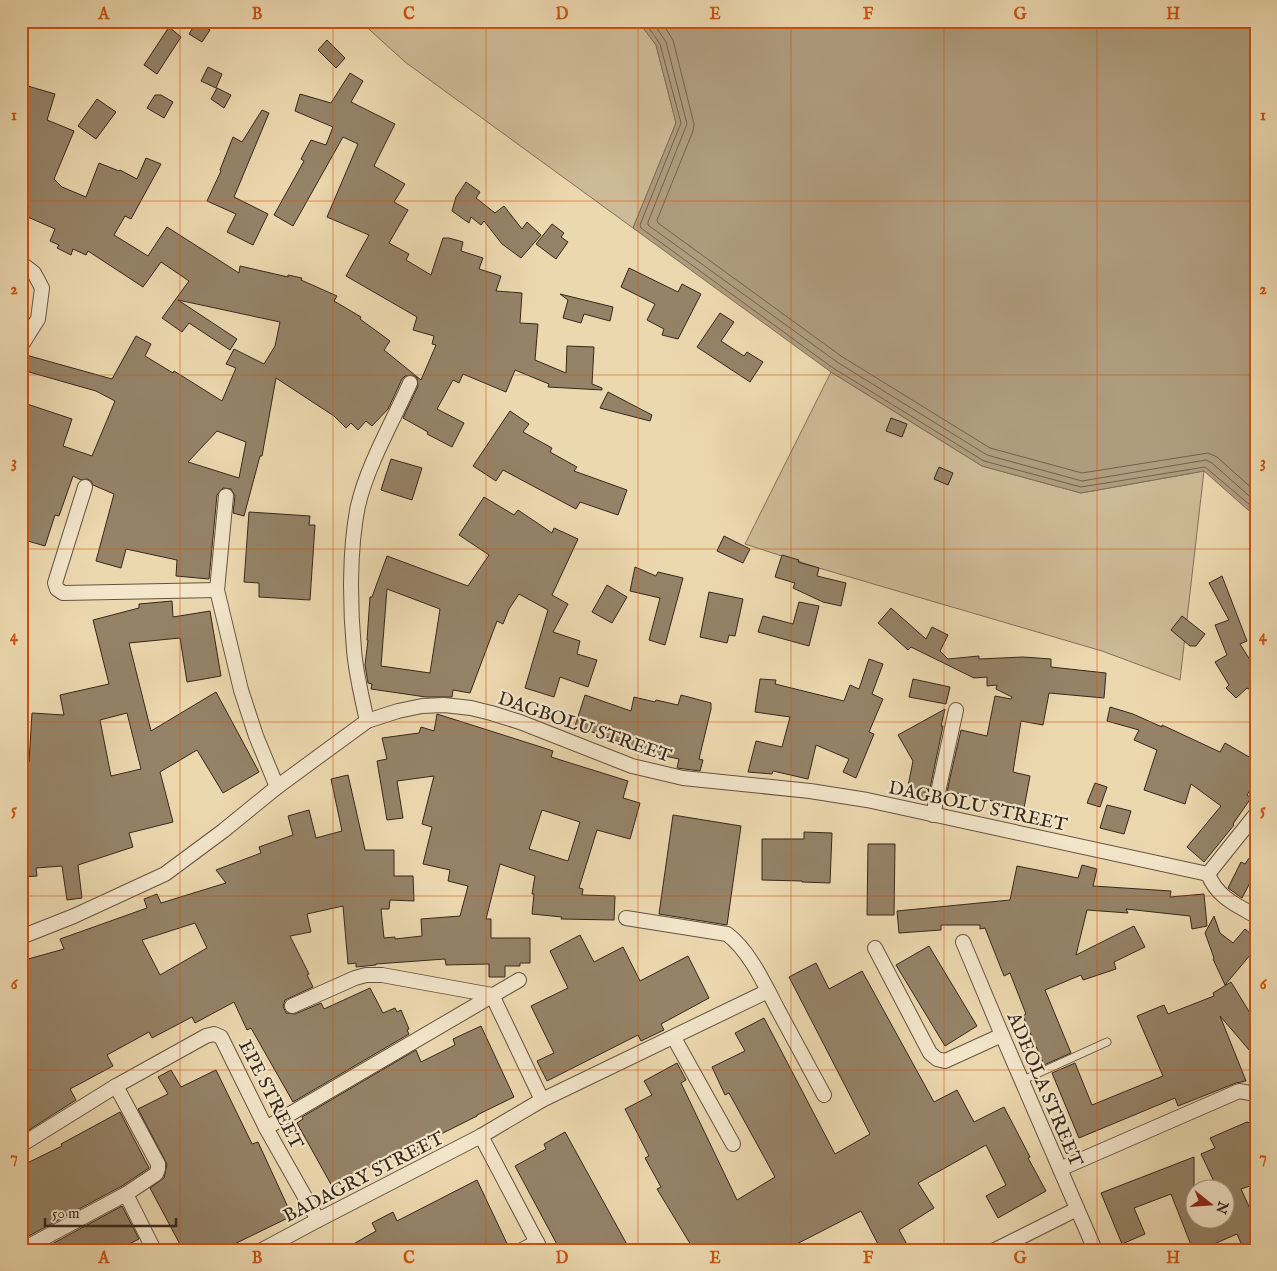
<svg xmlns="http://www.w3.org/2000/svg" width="1277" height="1271" viewBox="0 0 1277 1271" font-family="'IM FELL English',serif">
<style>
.green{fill:#cdba96;stroke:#827059}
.water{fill:#ae9c7d;stroke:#7e6d56}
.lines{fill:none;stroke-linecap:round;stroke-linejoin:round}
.shore{stroke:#72624c;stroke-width:1}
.building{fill:#958368;stroke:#36271c;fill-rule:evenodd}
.lane-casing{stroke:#645341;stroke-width:9}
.street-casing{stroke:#645341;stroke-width:16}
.lane{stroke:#f3e6cb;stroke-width:7}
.street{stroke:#f3e6cb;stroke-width:14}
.grid{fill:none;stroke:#cd520e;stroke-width:1;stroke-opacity:0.55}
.labels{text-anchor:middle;stroke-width:4.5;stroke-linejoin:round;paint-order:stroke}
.street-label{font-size:19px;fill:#36271c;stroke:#f3e6cb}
.neatline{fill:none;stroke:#cd520e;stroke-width:2}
.grid-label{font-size:16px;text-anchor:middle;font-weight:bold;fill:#cd520e}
</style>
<rect width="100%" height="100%" fill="#ecd8af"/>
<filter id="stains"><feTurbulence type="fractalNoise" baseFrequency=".004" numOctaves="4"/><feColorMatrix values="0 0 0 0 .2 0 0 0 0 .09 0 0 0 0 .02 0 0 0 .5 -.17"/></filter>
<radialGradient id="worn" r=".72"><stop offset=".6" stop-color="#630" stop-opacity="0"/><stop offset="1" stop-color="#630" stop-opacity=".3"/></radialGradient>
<g class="green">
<polygon points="360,21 638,21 656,45 676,123 633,228 405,62"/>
<polygon points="831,372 982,466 1081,493 1204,471 1180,680 1102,651 819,568 745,544"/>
</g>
<polygon class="water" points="638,21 1256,21 1256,517 1204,471 1081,493 982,466 831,372 633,228 676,123 656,45"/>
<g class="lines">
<g class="shore">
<polyline points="644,21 660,44 681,123 640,225 641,228 833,368 984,461 1081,487 1205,467 1256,510"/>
<polyline points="652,21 666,42 687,124 648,222 648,225 837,362 987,455 1082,481 1206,460 1212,463 1256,502"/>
<polyline points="661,21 673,40 694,124 693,131 657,220 658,223 841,356 990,448 1082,473 1208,453 1217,457 1256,492"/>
</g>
</g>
<g class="building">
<polygon points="197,21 210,30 202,42 189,34"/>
<polygon points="169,27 181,37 157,74 144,65"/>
<polygon points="327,40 345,58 336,68 318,50"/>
<polygon points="208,67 222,74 216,88 201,81"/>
<path d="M 350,73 L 363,81 L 351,102 L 395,124 L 374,166 L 405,184 L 394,202 L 408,210 L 389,243 L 409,254 L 406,260 L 431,275 L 443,238 L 449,238 L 463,242 L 461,251 L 483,258 L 479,269 L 501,276 L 496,291 L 522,293 L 520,323 L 538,324 L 535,360 L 566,373 L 567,346 L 594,347 L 592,384 L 602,388 L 602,390 L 548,387 L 549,384 L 515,370 L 506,392 L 463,374 L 459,383 L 453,380 L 437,409 L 464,423 L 452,447 L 427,434 L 428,432 L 403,418 L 418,386 L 417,378 L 413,375 L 405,376 L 402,379 L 388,409 L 372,426 L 366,421 L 358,430 L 351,423 L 346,428 L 334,416 L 276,378 L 262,456 L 260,456 L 244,516 L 233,513 L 235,496 L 231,489 L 223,488 L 217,495 L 209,579 L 176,576 L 177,560 L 126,549 L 121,568 L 96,561 L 114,494 L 93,485 L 91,481 L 87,479 L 81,480 L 73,476 L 59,516 L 55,515 L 45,546 L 21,539 L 21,434 L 26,419 L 21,418 L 21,402 L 72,419 L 63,446 L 92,456 L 115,401 L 96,391 L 22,370 L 26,355 L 112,379 L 136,336 L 151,344 L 145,356 L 173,373 L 174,371 L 222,401 L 236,368 L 226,364 L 234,349 L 264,364 L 275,346 L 280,322 L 178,300 L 237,339 L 230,350 L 189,323 L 182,332 L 162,318 L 189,281 L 161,262 L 143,287 L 88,251 L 86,255 L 73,249 L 71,255 L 57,248 L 59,245 L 50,241 L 55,229 L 21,214 L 21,121 L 28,101 L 21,99 L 21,84 L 55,94 L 47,120 L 74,131 L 54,179 L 62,187 L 86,197 L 99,163 L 119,171 L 120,170 L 137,179 L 146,158 L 161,164 L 131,219 L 125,216 L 114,235 L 148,256 L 167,227 L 239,273 L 240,266 L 288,277 L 288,275 L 302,278 L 301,280 L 337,296 L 334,301 L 361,317 L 360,319 L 390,341 L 384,350 L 421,380 L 436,345 L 432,344 L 434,336 L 413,330 L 417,317 L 346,276 L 369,235 L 327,217 L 358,144 L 343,137 L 293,226 L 274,215 L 304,161 L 301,159 L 311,140 L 326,145 L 333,127 L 295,111 L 300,94 L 331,103 ZM 217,431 L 246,442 L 239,478 L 188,462 Z"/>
<polygon points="217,88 231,95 224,108 211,99"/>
<polygon points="155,95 161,95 173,102 164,118 147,108"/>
<polygon points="97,99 116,112 96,139 78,126"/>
<polygon points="262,110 269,113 234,197 268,214 253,245 227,232 236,214 207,201 221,171 220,170 233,137 242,142"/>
<polygon points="466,182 480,192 476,198 495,213 504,206 522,229 527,222 541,235 521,258 502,244 484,221 481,225 471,217 469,223 452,211 456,197"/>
<polygon points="552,224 564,233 561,237 568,242 556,259 536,244"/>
<polygon points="629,268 678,292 682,284 701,294 678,339 662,335 664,329 647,320 655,304 621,287"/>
<polygon points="560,294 613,307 610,321 584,314 581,323 563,318 568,300"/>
<polygon points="720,313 734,322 721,341 744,356 747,352 763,362 750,382 697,347"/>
<polygon points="608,392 652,415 650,421 600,408"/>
<polygon points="510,411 529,424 523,432 552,448 550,452 577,467 574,471 627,490 618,515 580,502 576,509 503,470 496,481 473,466"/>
<polygon points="891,418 907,424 902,437 886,431"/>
<polygon points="391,459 422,468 412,500 381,490"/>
<polygon points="939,467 953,473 948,485 934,479"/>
<path d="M 484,497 L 514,515 L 518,510 L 552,533 L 554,528 L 578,539 L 552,595 L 568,604 L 553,632 L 580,641 L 577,654 L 597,660 L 588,687 L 560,677 L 554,697 L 525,688 L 548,610 L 519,594 L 509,609 L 503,624 L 497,621 L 470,693 L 453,690 L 452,697 L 426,697 L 371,689 L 372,684 L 368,683 L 365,665 L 368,640 L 367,640 L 370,597 L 372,597 L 387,556 L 468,586 L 489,555 L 459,535 ZM 387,589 L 440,609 L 430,673 L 381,666 Z"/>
<polygon points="249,512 310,516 309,525 315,525 310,600 259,597 259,583 244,582"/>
<polygon points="724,536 750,549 743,563 717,551"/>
<polygon points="782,555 799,560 798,562 819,568 817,576 846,583 841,606 823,602 793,588 795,583 775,577"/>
<polygon points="635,567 656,576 658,572 683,578 665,645 649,640 660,598 630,591"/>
<polygon points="1222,576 1247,641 1240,644 1250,660 1256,666 1256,694 1247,688 1236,698 1226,688 1229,685 1215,662 1227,655 1215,625 1229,620 1209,583"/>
<polygon points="607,585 627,597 612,623 592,612"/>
<polygon points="709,592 743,599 735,636 729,635 727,643 700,637"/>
<path d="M 172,601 L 173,617 L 210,611 L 221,676 L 187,682 L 180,638 L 129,643 L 151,731 L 216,692 L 259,772 L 223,793 L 197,750 L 160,772 L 173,822 L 129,833 L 133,847 L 78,865 L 82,898 L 67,900 L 62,866 L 36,868 L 37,876 L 21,877 L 21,762 L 29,762 L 32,713 L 64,715 L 60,695 L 109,684 L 93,620 L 139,608 L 139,604 ZM 127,713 L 141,769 L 111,776 L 100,720 Z"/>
<polygon points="799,602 819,606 809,646 758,632 763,616 793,624"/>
<polygon points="891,608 926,639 932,627 948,635 940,651 948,659 979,656 979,659 1023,657 1051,659 1051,667 1106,673 1104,698 1049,693 1043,725 1021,721 1013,772 1030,776 1024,808 947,791 961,730 987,736 995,696 1011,699 1012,697 996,689 997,685 987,686 987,677 974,678 911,647 908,650 878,623"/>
<polygon points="1182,616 1205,634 1196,646 1190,646 1171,630"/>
<polygon points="869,659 883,664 872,694 883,699 869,732 874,734 856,778 843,772 849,759 816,745 808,779 773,771 772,774 748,772 756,741 782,747 790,717 755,712 760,679 776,680 775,684 844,701 850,685 859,689"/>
<polygon points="913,679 950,687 946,704 909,697"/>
<polygon points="585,695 631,711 634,697 655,702 656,700 678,705 681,695 711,703 711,709 699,759 703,760 700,771 677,768 679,759 651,753 575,726"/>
<polygon points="1110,707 1133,714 1162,727 1162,725 1220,752 1225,743 1256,761 1256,781 1247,795 1251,798 1233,824 1234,825 1204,862 1187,847 1221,806 1191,784 1185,804 1144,790 1157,750 1134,740 1139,730 1107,721"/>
<polygon points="945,709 941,726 943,726 930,788 926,787 924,799 906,796 913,761 898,735"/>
<path d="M 437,714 L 541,747 L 553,751 L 551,757 L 628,781 L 623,798 L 640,803 L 630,839 L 597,830 L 579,888 L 583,889 L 582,895 L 615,896 L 614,920 L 561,919 L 562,917 L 532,914 L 534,894 L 532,894 L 535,876 L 500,864 L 486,919 L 491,919 L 491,938 L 530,938 L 530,963 L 520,963 L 520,966 L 505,966 L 505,977 L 489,977 L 489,964 L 446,965 L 445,959 L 376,964 L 376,965 L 356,967 L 356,963 L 348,964 L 343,906 L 307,914 L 311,932 L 290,936 L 309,974 L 307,975 L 313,987 L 285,1000 L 283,1006 L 286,1013 L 295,1014 L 321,1003 L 324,1009 L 370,988 L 383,1013 L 395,1008 L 397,1012 L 401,1010 L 409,1029 L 407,1030 L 409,1034 L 293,1102 L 251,1028 L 247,1030 L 234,1002 L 195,1023 L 192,1017 L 152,1038 L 149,1032 L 107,1055 L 113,1066 L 70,1089 L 76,1100 L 21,1135 L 21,961 L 64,949 L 60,939 L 147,908 L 144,899 L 157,894 L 161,903 L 226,883 L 216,870 L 261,853 L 259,847 L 293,835 L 288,816 L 309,810 L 316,838 L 342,831 L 331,779 L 348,775 L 365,850 L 394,850 L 394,876 L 413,876 L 414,901 L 390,900 L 389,909 L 381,909 L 384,938 L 395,937 L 395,939 L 422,936 L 421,919 L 460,916 L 468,886 L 448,881 L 450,870 L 423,864 L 432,827 L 422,824 L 434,776 L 397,781 L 403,818 L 387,820 L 377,761 L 387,759 L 382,738 L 419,733 L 421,727 L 434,731 ZM 542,810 L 580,822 L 568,861 L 529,849 ZM 195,923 L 207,948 L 160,975 L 142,940 Z"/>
<polygon points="1095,783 1107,787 1100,807 1087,803"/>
<polygon points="1107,805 1131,811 1124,834 1100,828"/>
<polygon points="673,815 741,826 727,925 659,914"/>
<polygon points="804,832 832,833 830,883 802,882 802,881 762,880 762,839 804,839"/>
<polygon points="868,844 895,844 894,915 867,915"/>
<polygon points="1256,848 1256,871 1242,898 1228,888 1241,862 1245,864"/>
<polygon points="1082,865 1097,869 1093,886 1171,891 1170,897 1204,894 1207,926 1192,929 1190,916 1126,909 1128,913 1087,910 1076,955 1134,926 1145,947 1114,962 1116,969 1083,980 1081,975 1045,990 1071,1053 1044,1065 1023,1016 1026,1014 1010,973 1004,976 985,928 980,929 980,925 941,925 941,930 899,933 897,911 1010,900 1017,866 1078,878"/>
<polygon points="1214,916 1220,933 1233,943 1245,929 1256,938 1256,948 1225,985 1213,959 1214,958 1205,933"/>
<polygon points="580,935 594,962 623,947 640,981 688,956 709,998 661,1024 664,1030 641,1041 638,1035 547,1081 537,1061 554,1053 531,1006 568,988 550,951"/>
<polygon points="929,946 977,1026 945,1046 896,965"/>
<polygon points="816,963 829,989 862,971 934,1102 957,1090 974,1122 1004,1107 1030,1157 1028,1158 1046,1191 998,1218 986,1196 1006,1185 986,1145 918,1183 934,1208 899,1230 910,1250 881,1250 861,1211 785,1250 694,1250 657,1189 661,1187 645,1158 649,1156 625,1109 652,1095 644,1081 677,1063 686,1080 681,1083 737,1200 775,1177 729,1093 725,1095 712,1067 745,1051 735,1033 764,1018 835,1154 870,1134 789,977"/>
<polygon points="1231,982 1256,1023 1256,1058 1220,1016 1246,1081 1236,1083 1178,1106 1175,1098 1079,1138 1052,1073 1075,1063 1092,1105 1163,1076 1137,1016 1164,1005 1168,1014 1214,996 1213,993"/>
<polygon points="481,1026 514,1097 477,1115 477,1116 435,1137 414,1150 410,1144 333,1188 297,1123 303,1119 302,1117 416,1050 421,1062 455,1045 453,1039"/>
<polygon points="171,1070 181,1087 216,1070 252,1144 258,1142 292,1216 222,1250 183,1250 150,1188 164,1178 167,1164 138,1109 168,1094 158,1077"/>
<polygon points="120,1112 149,1168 122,1186 25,1238 21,1242 21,1166 62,1146 61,1144"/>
<polygon points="1247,1122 1256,1125 1256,1184 1241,1189 1256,1222 1256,1250 1244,1250 1237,1234 1200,1250 1197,1250 1194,1243 1193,1250 1171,1194 1134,1208 1145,1234 1122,1244 1101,1193 1194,1157 1194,1218 1224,1218 1224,1188 1217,1188 1201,1154 1215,1148 1210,1138"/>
<polygon points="565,1132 630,1250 560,1250 515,1166 546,1149 544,1144"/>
<polygon points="477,1180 510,1250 343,1250 376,1231 372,1223 393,1212 397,1221"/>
<polygon points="122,1206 139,1239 117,1250 41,1250"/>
</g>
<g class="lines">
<g class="lane-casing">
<polyline id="lane" points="1021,1081 1107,1042"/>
</g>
<g class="street-casing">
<g id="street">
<polyline points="21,263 34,273 42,288 38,319 21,346"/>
<polyline points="85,487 55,583 57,589 63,593 217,590"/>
<polyline points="226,496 217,590 241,690 256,736 277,787"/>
<path d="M 367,721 C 362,698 356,674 354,650 C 350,607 349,549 358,506 C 367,466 393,421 410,383"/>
<polyline points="933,815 956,710"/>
<polyline points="1208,874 1256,814"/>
<path d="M 1208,874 C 1217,897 1236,905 1256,916"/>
<path d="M 626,918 L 727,934 C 749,950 765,985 778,1010 C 793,1038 809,1067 824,1095"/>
<polyline points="21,937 74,916 165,874 223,831 277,787 367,721 398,711 422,706 444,705 471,708 491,713 520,722 632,766 683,778 810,791 867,800 1208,874"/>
<polyline points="963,942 1002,1035 1095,1250"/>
<polyline points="875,948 930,1053 937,1059 945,1061 1002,1035"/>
<polyline points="292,1006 355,978 366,975 382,975 492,995 542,1100"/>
<polyline points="674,1038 733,1144"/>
<polyline points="116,1086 158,1164 158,1169 156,1174 126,1194 154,1250"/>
<polyline points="266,1128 519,980"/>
<polyline points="481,1136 541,1250"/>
<polyline points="21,1145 116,1086 206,1036 214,1034 221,1037 266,1128 318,1220"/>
<polyline points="1060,1169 1239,1091 1256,1094"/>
<polyline points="29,1246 126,1194"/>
<polyline points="262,1250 318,1220 481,1136 542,1100 768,991"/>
<polyline points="522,1250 537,1242"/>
<polyline points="995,1250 1077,1209"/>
</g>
</g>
<use href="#lane" class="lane"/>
<use href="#street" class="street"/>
</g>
<path class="grid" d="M 180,21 L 180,1250M 333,21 L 333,1250M 486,21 L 486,1250M 638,21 L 638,1250M 791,21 L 791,1250M 944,21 L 944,1250M 1097,21 L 1097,1250M 21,201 L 1256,201M 21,375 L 1256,375M 21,549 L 1256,549M 21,722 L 1256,722M 21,896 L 1256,896M 21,1070 L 1256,1070"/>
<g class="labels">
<g class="street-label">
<text transform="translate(585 726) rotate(19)" y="7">DAGBOLU STREET</text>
<text transform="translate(978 805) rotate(12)" y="7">DAGBOLU STREET</text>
<text transform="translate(1046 1089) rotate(67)" y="7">ADEOLA STREET</text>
<text transform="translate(272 1094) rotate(63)" y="7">EPE STREET</text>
<text transform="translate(363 1176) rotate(-27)" y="7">BADAGRY STREET</text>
</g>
</g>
<rect width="1277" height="1271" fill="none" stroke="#ecd8af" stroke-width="55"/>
<g transform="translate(1210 1204) rotate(107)"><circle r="24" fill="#f3e6cb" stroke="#a79a85"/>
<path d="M0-4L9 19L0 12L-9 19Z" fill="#8f2418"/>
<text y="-8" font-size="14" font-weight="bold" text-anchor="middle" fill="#36271c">N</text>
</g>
<path d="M45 1218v8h131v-8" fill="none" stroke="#36271c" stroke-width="2.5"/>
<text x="52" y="1218" font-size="15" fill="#36271c" stroke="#f3e6cb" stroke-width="4" paint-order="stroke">50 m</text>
<rect x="28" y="28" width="1222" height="1216" class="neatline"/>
<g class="grid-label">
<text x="104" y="19">A</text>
<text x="257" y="19">B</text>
<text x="409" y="19">C</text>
<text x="562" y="19">D</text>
<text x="715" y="19">E</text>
<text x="868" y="19">F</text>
<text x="1020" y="19">G</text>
<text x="1173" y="19">H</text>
<text x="14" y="120">1</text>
<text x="1263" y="120">1</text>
<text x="14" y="294">2</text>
<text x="1263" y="294">2</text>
<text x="14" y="467">3</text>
<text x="1263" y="467">3</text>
<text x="14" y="641">4</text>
<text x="1263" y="641">4</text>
<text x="14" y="815">5</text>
<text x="1263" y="815">5</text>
<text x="14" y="989">6</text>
<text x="1263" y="989">6</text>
<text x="14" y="1162">7</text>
<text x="1263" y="1162">7</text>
<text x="104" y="1263">A</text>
<text x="257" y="1263">B</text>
<text x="409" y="1263">C</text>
<text x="562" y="1263">D</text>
<text x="715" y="1263">E</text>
<text x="868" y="1263">F</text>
<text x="1020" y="1263">G</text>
<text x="1173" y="1263">H</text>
</g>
<rect width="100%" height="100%" filter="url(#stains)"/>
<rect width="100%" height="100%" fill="url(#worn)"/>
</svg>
